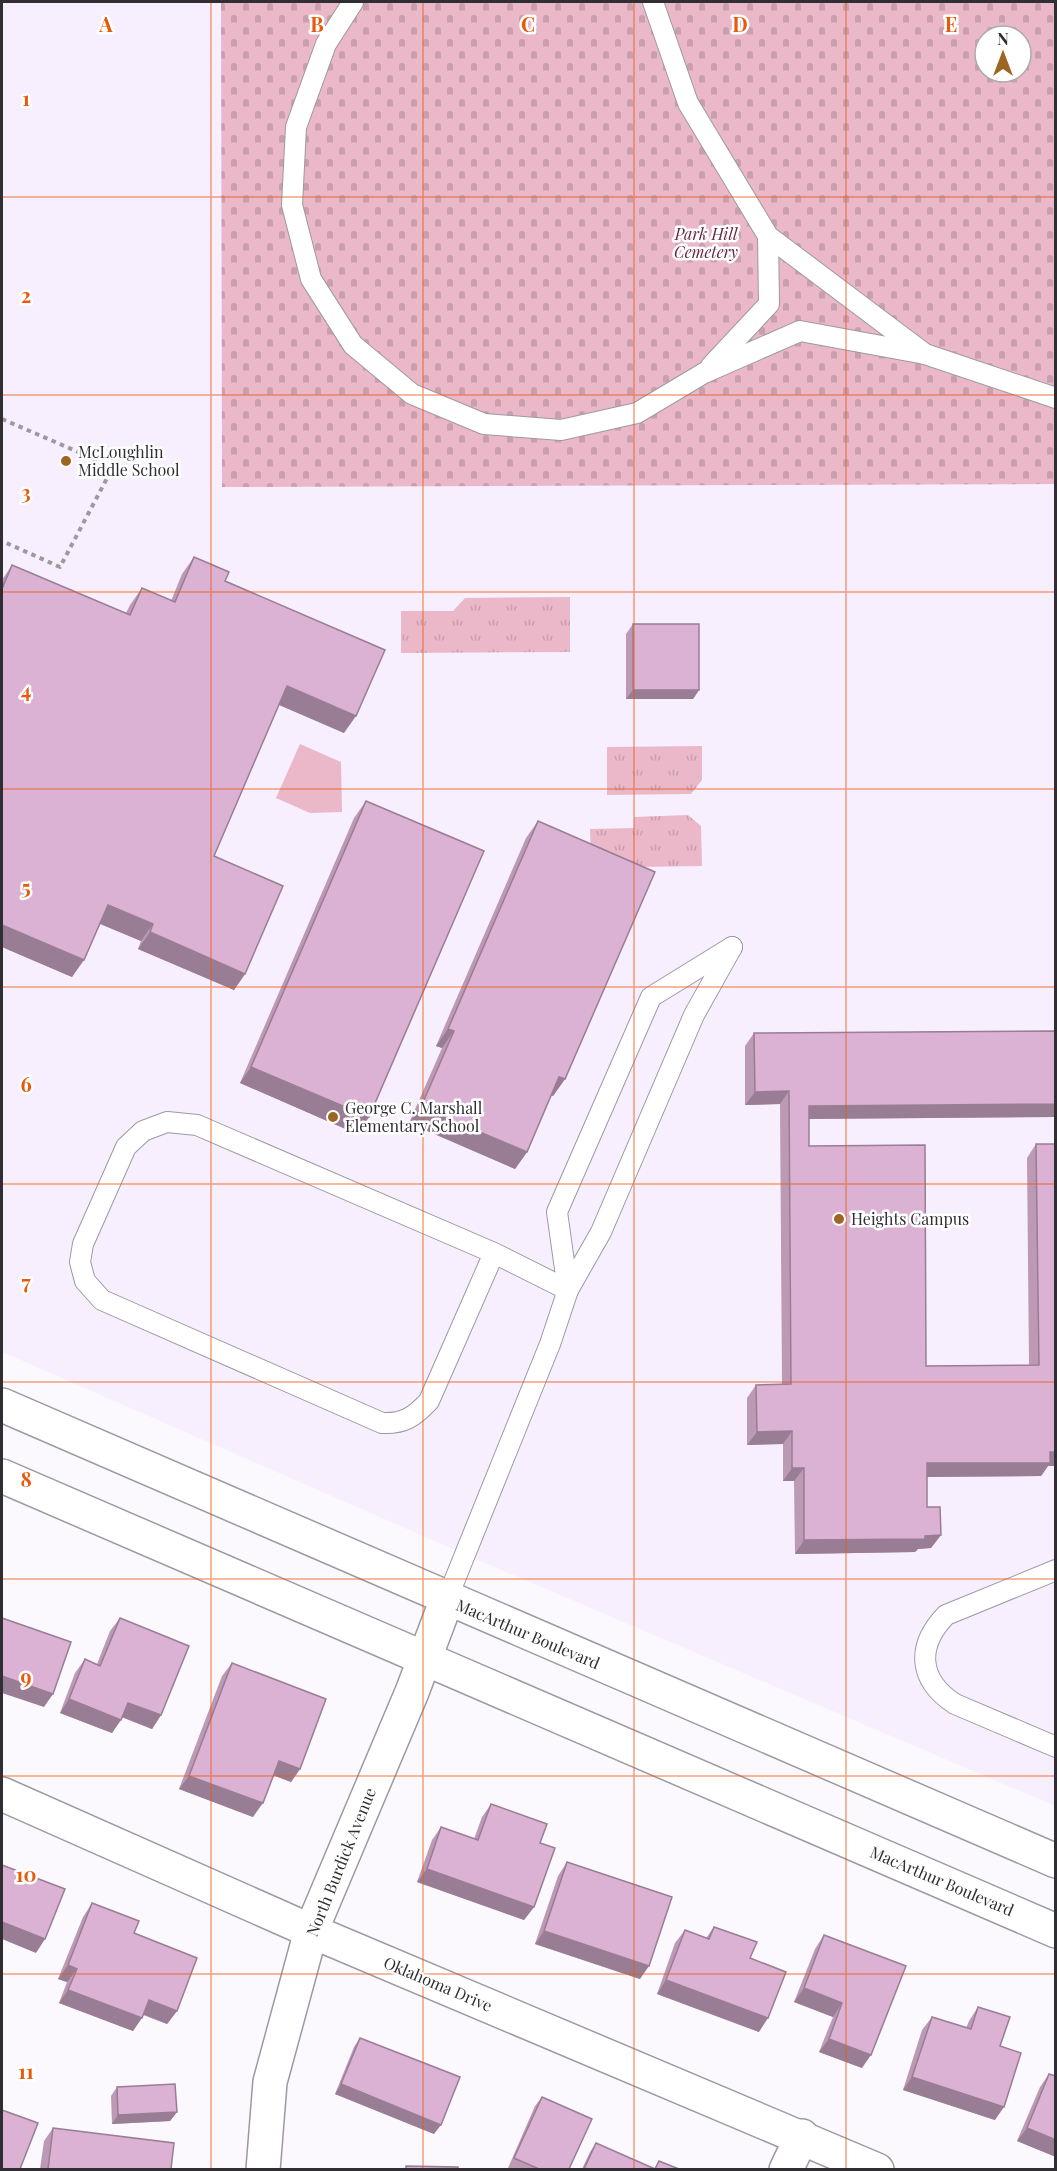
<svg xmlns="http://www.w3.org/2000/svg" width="1057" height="2171" viewBox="0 0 1057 2171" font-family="'Playfair Display',serif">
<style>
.built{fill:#f7effe}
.grass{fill:#eab8c9}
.cemetery{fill:url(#cemetery-stones);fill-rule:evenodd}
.park{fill:url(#park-tufts)}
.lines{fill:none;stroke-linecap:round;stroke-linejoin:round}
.lane-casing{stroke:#9e98a4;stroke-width:22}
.street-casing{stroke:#9e98a4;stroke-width:36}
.secondary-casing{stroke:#9e98a4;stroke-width:36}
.path{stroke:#9c9a9f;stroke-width:4;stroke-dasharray:4.5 4.5;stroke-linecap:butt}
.lane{stroke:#fff;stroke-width:20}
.street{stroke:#fff;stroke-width:33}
.secondary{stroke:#fff;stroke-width:33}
.wall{fill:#bc99b5}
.shaded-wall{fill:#997d94}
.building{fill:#dbb2d3;stroke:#997d94;stroke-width:1.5}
.grid{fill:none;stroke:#e8590c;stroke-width:1.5;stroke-opacity:0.55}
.poi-dot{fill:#9d6522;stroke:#fff;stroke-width:2}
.labels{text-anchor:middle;stroke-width:5;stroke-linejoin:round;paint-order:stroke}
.park-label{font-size:16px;font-style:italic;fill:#652741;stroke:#fff}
.poi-label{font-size:16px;fill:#302e32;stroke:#fff;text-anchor:start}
.street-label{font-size:16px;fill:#302e32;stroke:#fff}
.grid-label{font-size:20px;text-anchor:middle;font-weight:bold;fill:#e8590c;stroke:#fff;stroke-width:5;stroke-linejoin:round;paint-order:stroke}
</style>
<defs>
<pattern id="cemetery-stones" width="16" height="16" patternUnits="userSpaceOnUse" patternTransform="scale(1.5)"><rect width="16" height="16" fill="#eab8c9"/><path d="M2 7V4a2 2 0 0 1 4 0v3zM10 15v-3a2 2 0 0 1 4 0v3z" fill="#c99ead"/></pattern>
<pattern id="park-tufts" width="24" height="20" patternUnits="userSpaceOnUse" patternTransform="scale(1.5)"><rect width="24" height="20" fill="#eab8c9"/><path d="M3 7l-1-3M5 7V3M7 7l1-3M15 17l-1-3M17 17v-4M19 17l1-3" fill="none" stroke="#c99ead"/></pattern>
</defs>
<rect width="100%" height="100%" fill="#fbf9fe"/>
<polygon class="built" points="2,2 221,2 222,487 1055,484 1055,1806 478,1560 2,1352"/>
<polygon class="grass" points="300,744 341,762 342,812 310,813 276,798"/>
<path class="cemetery" d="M 221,2 L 1055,2 L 1055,484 L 222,487 ZM 985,36 L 1021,36 L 1021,72 L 985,72 Z"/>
<g class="park">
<polygon points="570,597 570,652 401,653 401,611 453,611 465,598"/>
<polygon points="702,746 702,780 691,794 607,795 607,747"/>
<polygon points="688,815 701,826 702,866 635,867 591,859 590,829 634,828 634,817"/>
</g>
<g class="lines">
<g class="lane-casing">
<g id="lane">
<polyline points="353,2 326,44 296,127 292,205 311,279 353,345 412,394 484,424 561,430 637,413 704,373 800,331 925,354"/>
<polyline points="653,2 688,103 768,236 925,354 1056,398"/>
<polyline points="711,366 769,304 768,236"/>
<path d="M 494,1253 L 429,1401 C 414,1417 404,1424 382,1423 L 102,1300 L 85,1281 L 80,1262 L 83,1244 L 126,1147 L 143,1131 L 167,1122 L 197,1125 L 494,1253 L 568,1290"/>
<polyline points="568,1290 557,1212 651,997 732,947"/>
<path d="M 1056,1570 L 946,1615 C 916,1646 918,1680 955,1704 L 1056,1747"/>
<polyline points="447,1599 550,1344 568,1290 601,1232 694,1015 732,947"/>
</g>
</g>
<g class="street-casing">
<g id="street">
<polyline points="2,1794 311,1931 877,2170"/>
<polyline points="263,2170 270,2082 311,1931 412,1692 447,1599"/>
<polyline points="786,2170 802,2136"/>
</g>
</g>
<g class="secondary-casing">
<g id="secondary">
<polyline points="2,1405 1056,1861"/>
<polyline points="2,1476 1056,1931"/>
</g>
</g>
<polyline class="path" points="2,419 113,467 60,567 2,541"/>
<use href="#lane" class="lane"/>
<use href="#street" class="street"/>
<use href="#secondary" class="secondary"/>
</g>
<g class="wall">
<polygon points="194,557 225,581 344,733 279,705 214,856 245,974 234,990 138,949 141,941 100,924 72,977 2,947 2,580 12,565 126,613 130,605 142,588 171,601 182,574"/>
<polygon points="633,624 699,690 693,699 626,699 626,634"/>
<polygon points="366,801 369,1117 357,1134 240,1083 354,818"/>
<polygon points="538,821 565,1079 553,1096 551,1095 527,1152 515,1169 409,1123 442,1048 436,1046 526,838"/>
<polygon points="1056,1031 1056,1117 809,1119 809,1146 926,1366 1029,1365 1027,1158 1036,1144 1048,1466 1041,1476 927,1477 927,1507 941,1535 931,1548 918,1549 915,1552 795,1554 794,1481 783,1481 783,1444 747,1445 747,1398 756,1385 782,1384 780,1104 745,1105 745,1046 754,1033"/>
<polygon points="120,1618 161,1715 152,1729 122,1717 112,1733 60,1713 75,1673 85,1659 97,1664 110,1631"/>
<polygon points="232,1663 300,1769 291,1782 273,1775 253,1817 179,1789 222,1676"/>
<polygon points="491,1804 540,1843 534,1907 524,1920 417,1882 432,1840 441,1827 474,1839 482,1817"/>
<polygon points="567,1862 640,1979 535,1944 558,1876"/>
<polygon points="92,1903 177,2011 167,2024 143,2015 133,2031 59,2003 67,1982 58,1979 83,1917"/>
<polygon points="714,1927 750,1958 759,2032 657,1994 675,1943 685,1930 706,1938"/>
<polygon points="824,1935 862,2068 819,2052 833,2017 794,2002 815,1949"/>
<polygon points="978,2007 1000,2046 995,2120 903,2090 922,2030 932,2017 966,2028 969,2021"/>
<polygon points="360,2038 434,2134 335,2094 354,2047"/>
<polygon points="1049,2074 1056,2157 1017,2141 1040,2087"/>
<polygon points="117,2087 177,2112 170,2121 112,2124 111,2096"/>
<polygon points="542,2097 569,2169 512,2169 508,2168 535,2106"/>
<polygon points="53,2128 171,2169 40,2169 44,2141"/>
<polygon points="596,2143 654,2169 659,2161 679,2169 582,2169 590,2152"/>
</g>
<g class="shaded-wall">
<polygon points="287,686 356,716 344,733 275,703"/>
<polygon points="633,690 699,690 693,699 626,699"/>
<polygon points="108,905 153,924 141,941 96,922"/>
<polygon points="2,925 84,960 72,977 2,947"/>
<polygon points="150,932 245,974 234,990 138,949"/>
<polygon points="448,1029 454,1031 442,1048 436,1046"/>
<polygon points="251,1067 369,1117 357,1134 240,1083"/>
<polygon points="559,1077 565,1079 553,1096 548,1094"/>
<polygon points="789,1091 780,1104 745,1105 755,1092"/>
<polygon points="1056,1104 1056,1117 800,1119 809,1106"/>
<polygon points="421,1107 527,1152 515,1169 409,1123"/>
<polygon points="792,1431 783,1444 747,1445 757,1432"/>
<polygon points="1050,1452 1056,1452 1056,1466 1048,1466 1041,1476 917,1477 927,1463"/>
<polygon points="792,1468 804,1468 794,1481 783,1481"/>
<polygon points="941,1535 931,1548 918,1549 915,1552 795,1554 804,1540"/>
<polygon points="2,1676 53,1694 44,1707 2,1693"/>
<polygon points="69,1699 121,1720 112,1733 60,1713"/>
<polygon points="128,1703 161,1715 152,1729 119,1716"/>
<polygon points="279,1761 300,1769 291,1782 270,1774"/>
<polygon points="189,1776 263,1803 253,1817 179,1789"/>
<polygon points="427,1869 534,1907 524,1920 417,1882"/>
<polygon points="2,1922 45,1939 36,1953 2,1939"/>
<polygon points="544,1931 649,1966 640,1979 535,1944"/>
<polygon points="68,1965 77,1969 67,1982 58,1979"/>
<polygon points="666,1980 768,2018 759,2032 657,1994"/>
<polygon points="804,1988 842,2003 833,2017 794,2002"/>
<polygon points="68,1990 142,2018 133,2031 59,2003"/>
<polygon points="149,2000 177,2011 167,2024 140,2013"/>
<polygon points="829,2039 871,2055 862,2068 819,2052"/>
<polygon points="912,2077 1004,2107 995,2120 903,2090"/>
<polygon points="341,2084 441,2125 434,2134 335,2094"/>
<polygon points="177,2112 170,2121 112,2124 118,2115"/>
<polygon points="1027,2128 1056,2140 1056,2157 1017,2141"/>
</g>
<g class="building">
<polygon points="194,557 229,572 225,581 385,650 356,716 287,686 214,856 283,886 245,974 150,932 153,924 108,905 84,960 2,925 2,589 12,565 130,615 142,588 175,602"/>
<rect x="633" y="624" width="66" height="66"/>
<polygon points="366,801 484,851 369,1117 251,1067"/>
<polygon points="538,821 655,872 565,1079 559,1077 527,1152 421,1107 454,1031 448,1029"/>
<polygon points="1056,1031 1056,1104 809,1106 809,1146 925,1145 926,1366 1039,1365 1036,1144 1056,1144 1056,1452 1050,1452 1050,1463 927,1463 927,1507 940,1507 941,1535 925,1536 925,1539 804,1540 804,1468 792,1468 792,1431 757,1432 756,1385 791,1384 789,1091 755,1092 754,1033"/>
<polygon points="2,1618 71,1642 53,1694 2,1676"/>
<polygon points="120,1618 189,1646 161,1715 128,1703 121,1720 69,1699 85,1659 100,1666"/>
<polygon points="232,1663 326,1699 300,1769 279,1761 263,1803 189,1776"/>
<polygon points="491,1804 547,1824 540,1843 555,1848 534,1907 427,1869 441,1827 478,1840"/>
<polygon points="567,1862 672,1897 649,1966 544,1931"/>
<polygon points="2,1865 65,1889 45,1939 2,1922"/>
<polygon points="92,1903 139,1921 134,1933 197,1958 177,2011 149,2000 142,2018 68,1990 77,1969 68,1965"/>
<polygon points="714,1927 757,1942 750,1958 786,1972 768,2018 666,1980 685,1930 709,1939"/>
<polygon points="824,1935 906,1966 871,2055 829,2039 842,2003 804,1988"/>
<polygon points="978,2007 1010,2017 1000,2046 1021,2053 1004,2107 912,2077 932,2017 971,2029"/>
<polygon points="360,2038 460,2077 441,2125 341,2084"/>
<polygon points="1049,2074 1056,2076 1056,2140 1027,2128"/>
<polygon points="175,2084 177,2112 118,2115 117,2087"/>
<polygon points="542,2097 592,2119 569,2169 539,2169 514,2158"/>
<polygon points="2,2110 38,2123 20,2169 2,2169"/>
<polygon points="53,2128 174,2143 171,2169 48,2169"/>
<polygon points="596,2143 655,2169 659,2161 679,2169 584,2169"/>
<polygon points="406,2166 458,2167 458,2169 406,2169"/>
</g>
<path class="grid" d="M 211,2 L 211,2170M 423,2 L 423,2170M 634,2 L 634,2170M 846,2 L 846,2170M 2,197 L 1056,197M 2,395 L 1056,395M 2,592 L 1056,592M 2,789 L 1056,789M 2,987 L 1056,987M 2,1184 L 1056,1184M 2,1382 L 1056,1382M 2,1579 L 1056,1579M 2,1776 L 1056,1776M 2,1974 L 1056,1974"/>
<g class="poi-dot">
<circle cx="66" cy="461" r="6"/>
<circle cx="333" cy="1117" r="6"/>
<circle cx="839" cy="1219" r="6"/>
</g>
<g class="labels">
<g class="park-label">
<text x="706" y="240">Park Hill<tspan x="706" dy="18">Cemetery</tspan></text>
</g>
<g class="poi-label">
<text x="78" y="458">McLoughlin<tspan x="78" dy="18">Middle School</tspan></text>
<text x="345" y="1114">George C. Marshall<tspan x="345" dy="18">Elementary School</tspan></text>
<text x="851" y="1225">Heights Campus</text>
</g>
<g class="street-label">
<text transform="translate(528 1634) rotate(23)" y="6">MacArthur Boulevard</text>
<text transform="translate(341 1862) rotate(-68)" y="6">North Burdick Avenue</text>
<text transform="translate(942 1881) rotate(23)" y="6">MacArthur Boulevard</text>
<text transform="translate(438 1984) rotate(23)" y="6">Oklahoma Drive</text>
</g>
</g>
<g class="grid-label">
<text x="106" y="32">A</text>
<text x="317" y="32">B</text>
<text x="528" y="32">C</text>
<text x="740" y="32">D</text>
<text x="951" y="32">E</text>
<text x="26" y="106">1</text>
<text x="26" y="303">2</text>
<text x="26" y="500">3</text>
<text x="26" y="698">4</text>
<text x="26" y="895">5</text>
<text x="26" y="1092">6</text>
<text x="26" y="1290">7</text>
<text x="26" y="1487">8</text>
<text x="26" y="1684">9</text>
<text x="26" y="1882">10</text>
<text x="26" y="2079">11</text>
</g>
<rect width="1057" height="2171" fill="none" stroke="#302e32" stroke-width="6"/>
<g transform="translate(1003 54)"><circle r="28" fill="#ffffff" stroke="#acabad" stroke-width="1.5"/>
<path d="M0-4.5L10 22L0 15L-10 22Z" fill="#9d6522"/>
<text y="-9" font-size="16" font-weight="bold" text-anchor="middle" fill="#302e32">N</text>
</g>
</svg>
